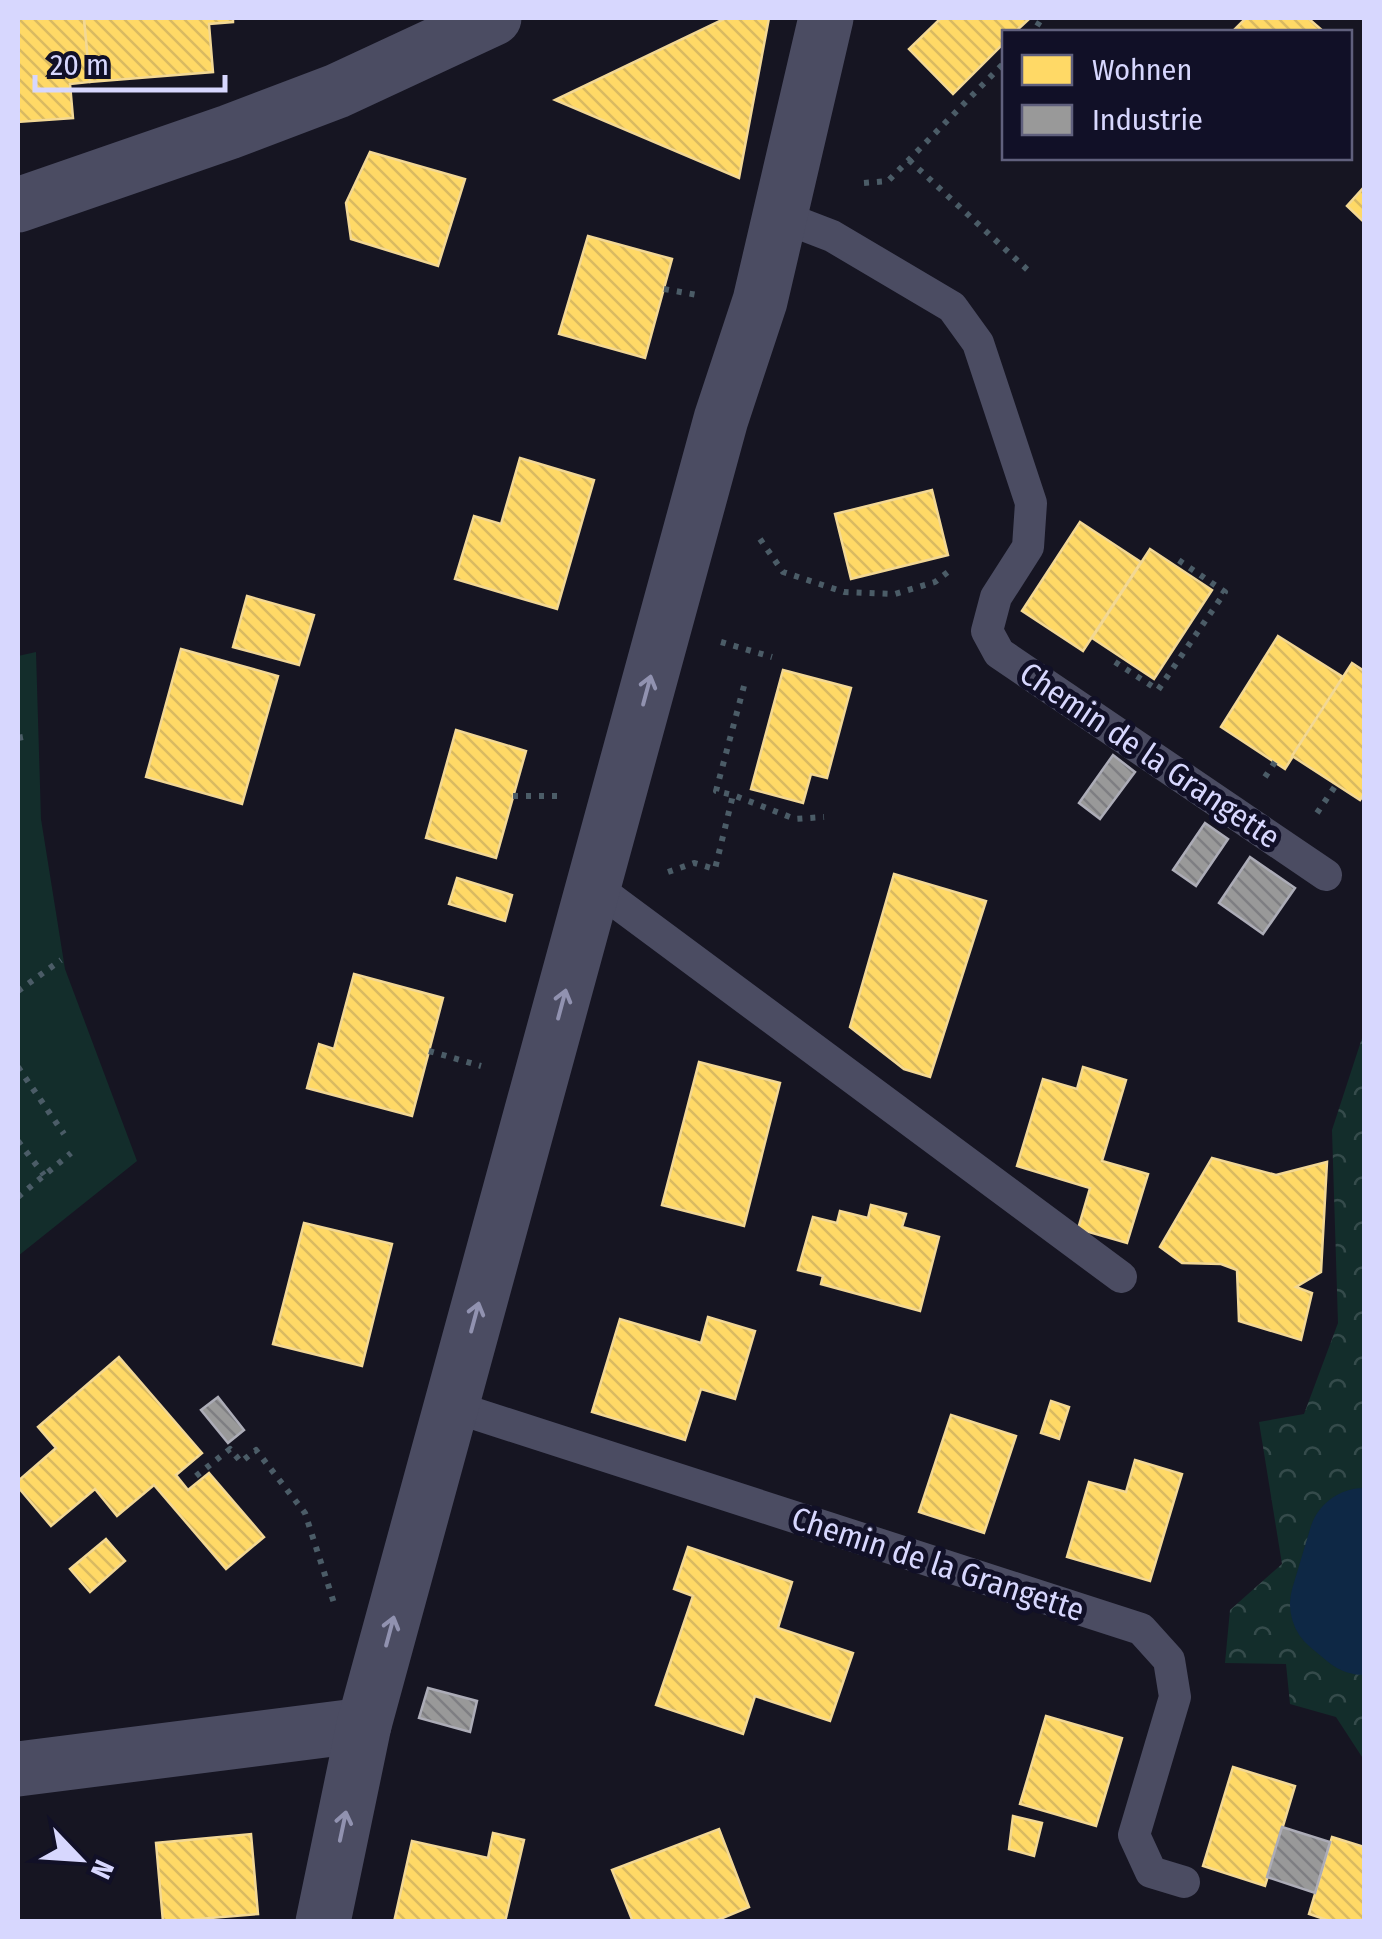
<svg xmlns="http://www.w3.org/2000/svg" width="1382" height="1939" viewBox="0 0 1382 1939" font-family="'Fira Sans Condensed',sans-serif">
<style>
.forest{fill:url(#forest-crowns)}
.garden{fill:#132d2b}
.homes{fill:url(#homes-back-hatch);stroke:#f3d894;stroke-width:2.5}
.industry{fill:url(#industry-back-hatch);stroke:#acacb7;stroke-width:2.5}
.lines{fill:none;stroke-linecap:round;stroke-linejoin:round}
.river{stroke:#0e2845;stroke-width:112}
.path{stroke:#4b5c67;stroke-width:6;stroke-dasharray:5 8;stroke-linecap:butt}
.lane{stroke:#4b4c62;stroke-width:32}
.street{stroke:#4b4c62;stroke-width:55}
.oneway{stroke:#9192b0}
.labels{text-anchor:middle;stroke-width:10;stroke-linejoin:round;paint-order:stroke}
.street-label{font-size:32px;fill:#d7d7fe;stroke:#111027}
</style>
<defs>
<pattern id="forest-crowns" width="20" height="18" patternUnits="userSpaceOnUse" patternTransform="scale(2.5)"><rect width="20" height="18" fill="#132d2b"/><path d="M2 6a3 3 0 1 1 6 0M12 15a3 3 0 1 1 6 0" fill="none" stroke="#354b4b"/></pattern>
<pattern id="homes-back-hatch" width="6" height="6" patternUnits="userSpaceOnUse" patternTransform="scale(2.5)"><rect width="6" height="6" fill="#ffd966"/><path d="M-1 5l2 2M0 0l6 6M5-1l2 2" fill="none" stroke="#d9ba61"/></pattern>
<pattern id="industry-back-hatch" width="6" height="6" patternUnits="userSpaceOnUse" patternTransform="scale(2.5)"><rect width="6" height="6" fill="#999"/><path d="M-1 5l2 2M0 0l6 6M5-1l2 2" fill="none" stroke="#7e7e82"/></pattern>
</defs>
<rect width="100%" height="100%" fill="#161522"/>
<polygon class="forest" points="1364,1032 1364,1760 1336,1717 1290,1704 1286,1664 1225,1663 1230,1610 1282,1564 1259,1422 1304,1414 1338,1323 1332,1130"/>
<polygon class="garden" points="36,652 41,819 65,969 137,1161 18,1256 18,656"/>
<g class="homes">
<polygon points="18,18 84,18 90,82 70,84 73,118 18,122"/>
<polygon points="84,18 233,18 233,22 209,24 213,72 90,82"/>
<polygon points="726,18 769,18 739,178 555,100"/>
<polygon points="941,18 1027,18 1029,19 1015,32 1004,32 1004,43 953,94 909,49"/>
<polygon points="1246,18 1308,18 1324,32 1232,32"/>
<polygon points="370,152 465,179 438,266 351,239 346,203"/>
<polygon points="1364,187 1364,222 1347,206"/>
<polygon points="588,236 672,259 645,358 559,334"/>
<polygon points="520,458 594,480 557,609 455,579 474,516 501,524"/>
<polygon points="932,490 948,555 851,579 835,514"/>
<polygon points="1080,522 1141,562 1083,651 1022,611"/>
<polygon points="1150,549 1212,590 1154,679 1092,638"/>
<polygon points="247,596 314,615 299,665 233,647"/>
<polygon points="1278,636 1343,677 1285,769 1221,727"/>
<polygon points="181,649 278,676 242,804 146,777"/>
<polygon points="1352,663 1364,671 1364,794 1360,800 1292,756"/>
<polygon points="783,670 851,688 827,778 811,774 803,803 751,789"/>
<polygon points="456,730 526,751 496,858 426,838"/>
<polygon points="894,874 986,901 930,1077 904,1069 850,1027"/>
<polygon points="457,878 512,895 505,921 449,904"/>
<polygon points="354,974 443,998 412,1116 307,1088 319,1044 334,1049"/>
<polygon points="699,1062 780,1083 744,1226 662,1205"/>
<polygon points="1083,1067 1126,1080 1102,1161 1148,1174 1127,1243 1078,1229 1090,1188 1017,1166 1043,1079 1077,1089"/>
<polygon points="1212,1158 1276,1175 1327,1162 1321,1272 1296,1287 1312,1293 1301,1340 1239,1321 1237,1270 1221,1264 1182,1263 1160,1247"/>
<polygon points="871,1205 906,1214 902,1227 939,1237 920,1311 821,1284 823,1276 798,1270 813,1217 837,1223 840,1211 868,1218"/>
<polygon points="304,1223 392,1244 362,1366 273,1344"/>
<polygon points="708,1317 755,1331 735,1399 701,1389 685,1440 592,1412 620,1319 701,1343"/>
<polygon points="119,1357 202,1453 176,1475 188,1490 209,1473 264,1537 226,1569 154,1485 117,1516 95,1489 51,1526 18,1487 18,1481 56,1448 38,1427"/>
<polygon points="1051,1401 1069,1407 1059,1439 1041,1433"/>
<polygon points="951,1415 1016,1436 984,1533 919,1512"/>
<polygon points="1135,1460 1182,1474 1150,1581 1067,1557 1089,1482 1126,1492"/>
<polygon points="106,1539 125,1561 90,1592 70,1569"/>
<polygon points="688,1547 792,1582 778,1628 853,1653 830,1721 755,1696 743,1734 656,1705 693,1596 674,1589"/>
<polygon points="1046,1716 1122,1738 1096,1826 1020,1804"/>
<polygon points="1233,1767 1295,1786 1265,1886 1203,1866"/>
<polygon points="1013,1816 1042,1823 1034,1856 1009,1849"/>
<polygon points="719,1829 749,1907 713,1922 633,1922 612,1870"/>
<polygon points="493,1833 524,1840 505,1922 394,1922 412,1841 488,1858"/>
<polygon points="251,1834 258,1914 163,1922 156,1843"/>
<polygon points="1332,1837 1364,1847 1364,1922 1333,1922 1309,1914"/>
</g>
<g class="industry">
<polygon points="1113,755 1135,772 1100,819 1079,803"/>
<polygon points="1205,823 1228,839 1196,886 1173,870"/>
<polygon points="1250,857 1295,888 1263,934 1219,903"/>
<polygon points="218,1397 244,1430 228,1443 201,1410"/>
<polygon points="428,1688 477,1701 470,1732 419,1718"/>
<polygon points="1282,1827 1330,1842 1315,1893 1267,1877"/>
</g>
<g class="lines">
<polyline class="river" points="1364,1544 1346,1604 1364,1619"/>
<g class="path">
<polyline points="1037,26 1042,18"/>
<polyline points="909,160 1032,274"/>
<polyline points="864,183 888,181 1004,63"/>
<polyline points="664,289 697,295"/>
<polyline points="760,539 783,572 844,592 895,594 935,582 953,568"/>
<polyline points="721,642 772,657"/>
<polyline points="1115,662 1158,690 1225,592 1174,557"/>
<polyline points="744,686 716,791 733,795 795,819 824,817"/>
<polyline points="18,738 28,736"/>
<polyline points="1265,777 1275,762"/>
<polyline points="513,796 557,796"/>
<polyline points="1317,813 1336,785"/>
<polyline points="668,872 694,863 715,869 733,795"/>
<polyline points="18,991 61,960"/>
<polyline points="429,1051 481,1066"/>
<polyline points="18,1067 64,1134"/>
<polyline points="18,1141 44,1175"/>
<polyline points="18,1197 71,1153"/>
<polyline points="196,1476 230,1449 241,1462 256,1450 305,1513 334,1603"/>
<polyline points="899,1921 900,1922"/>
</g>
<g class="lane">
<polyline points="780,216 832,236 952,307 978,343 1031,503 1028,547 996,597 987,631 999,653 1326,875"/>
<polyline points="594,886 1121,1277"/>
<polyline points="451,1406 1141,1629 1169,1660 1175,1697 1134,1835 1151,1872 1184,1882"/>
</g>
<g class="street">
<polyline points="18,205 229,132 337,91 494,18"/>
<polyline points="18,1769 364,1725"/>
<polyline points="323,1922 364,1725 721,419 760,301 826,18"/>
</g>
</g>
<defs><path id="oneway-shaft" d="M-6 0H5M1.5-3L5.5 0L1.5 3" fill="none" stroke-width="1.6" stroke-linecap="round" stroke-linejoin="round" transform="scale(2.5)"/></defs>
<g class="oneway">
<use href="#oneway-shaft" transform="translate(647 690) rotate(-75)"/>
<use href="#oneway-shaft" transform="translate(562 1004) rotate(-75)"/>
<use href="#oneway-shaft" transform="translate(475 1317) rotate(-75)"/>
<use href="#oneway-shaft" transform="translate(390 1631) rotate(-75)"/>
<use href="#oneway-shaft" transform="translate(343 1826) rotate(-78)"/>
</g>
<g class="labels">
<g class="street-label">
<text transform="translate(1150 755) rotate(34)" y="11">Chemin de la Grangette</text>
<text transform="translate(938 1564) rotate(18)" y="11">Chemin de la Grangette</text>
</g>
</g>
<rect width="1382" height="1939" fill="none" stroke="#d7d7fe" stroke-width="40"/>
<rect x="1002" y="30" width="350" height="130" fill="#111027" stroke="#60607d" stroke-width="2.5"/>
<rect x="1022" y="55" width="50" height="30" fill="#ffd966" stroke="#60607d" stroke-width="2.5"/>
<text x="1092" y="80" font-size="30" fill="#d7d7fe">Wohnen</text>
<rect x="1022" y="105" width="50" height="30" fill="#999999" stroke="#60607d" stroke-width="2.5"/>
<text x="1092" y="130" font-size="30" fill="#d7d7fe">Industrie</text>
<g transform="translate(80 1859) rotate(115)" stroke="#111027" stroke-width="8" paint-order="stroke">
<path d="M0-8L18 38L0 25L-18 38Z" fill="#d7d7fe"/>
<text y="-15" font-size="28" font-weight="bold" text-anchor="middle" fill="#d7d7fe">N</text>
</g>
<path d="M35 75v15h190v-15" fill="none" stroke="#d7d7fe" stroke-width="5"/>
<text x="50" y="75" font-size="30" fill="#d7d7fe" stroke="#111027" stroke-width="8" paint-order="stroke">20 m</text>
</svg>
